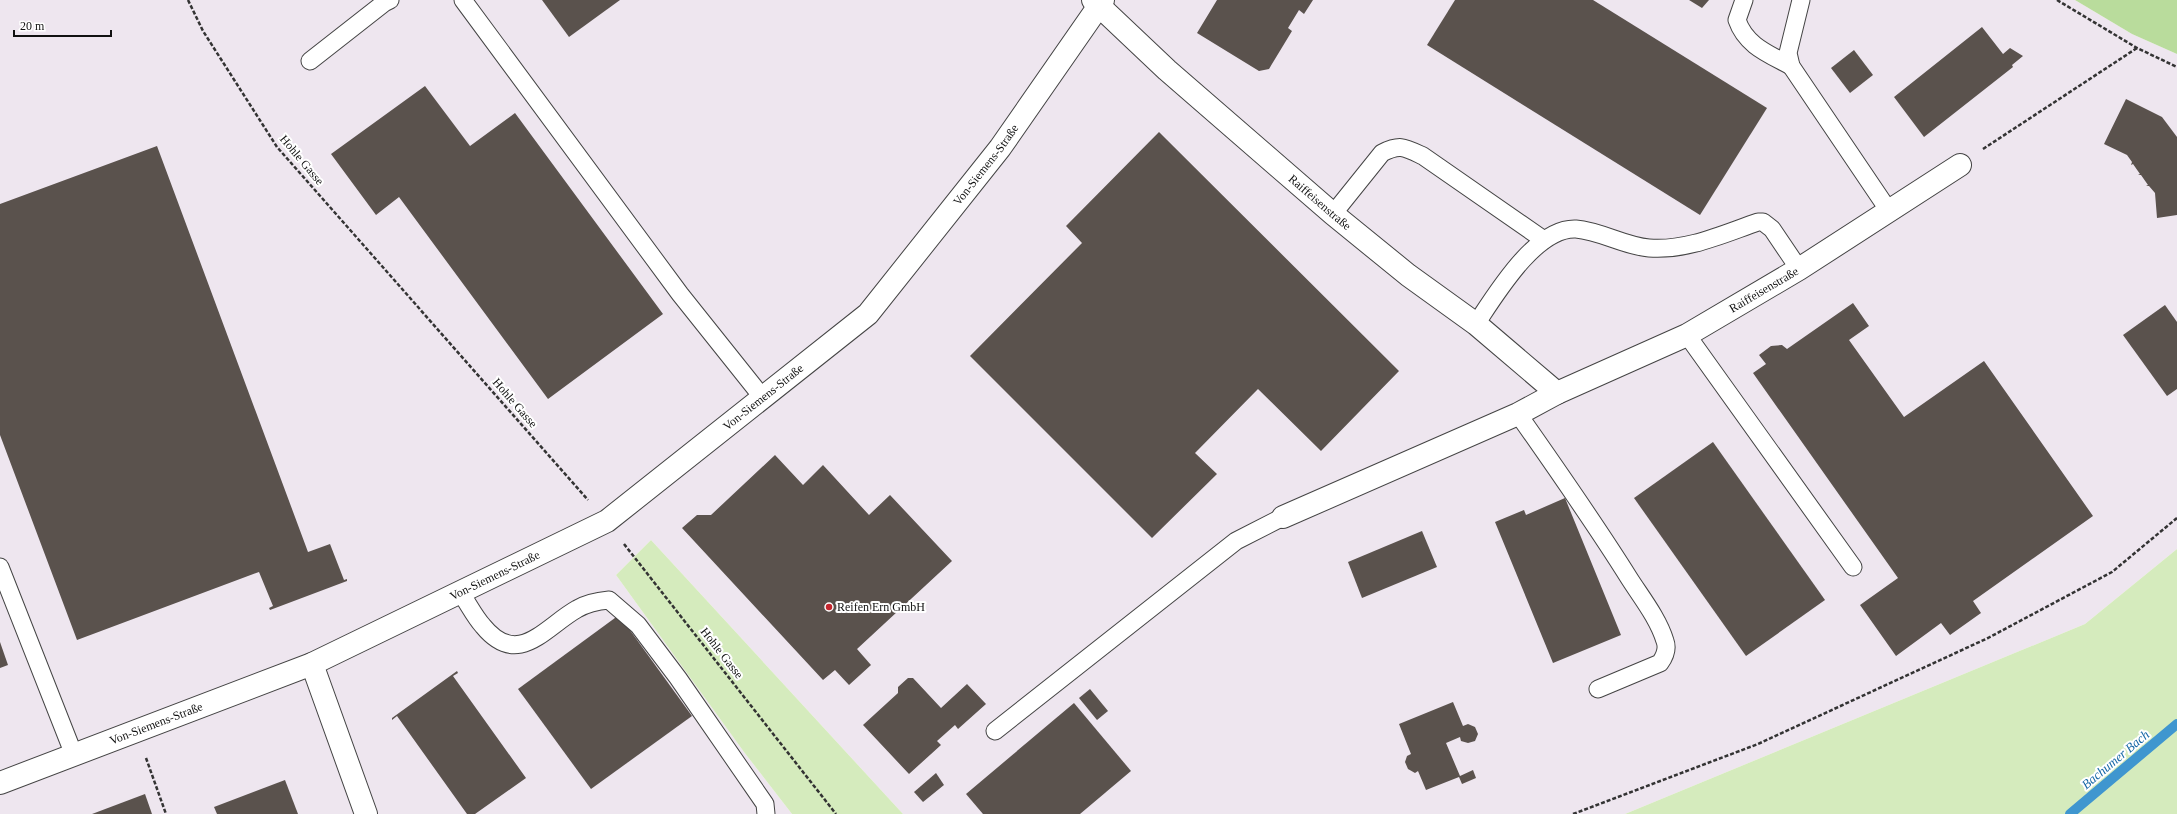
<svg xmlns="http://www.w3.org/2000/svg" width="2177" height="814" viewBox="0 0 2177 814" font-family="Georgia,serif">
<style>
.industrial{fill:#eee6ef}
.green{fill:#d5ebbd}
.forest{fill:#b9dc9c}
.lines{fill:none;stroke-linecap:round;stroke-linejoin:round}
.stream{stroke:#3f96cf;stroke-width:10}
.building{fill:#5a524d}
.service-casing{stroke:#444;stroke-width:19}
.minor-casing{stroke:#444;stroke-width:24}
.path{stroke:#333;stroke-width:2.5;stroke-dasharray:4 2;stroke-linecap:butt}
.service{stroke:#fff;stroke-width:17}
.minor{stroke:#fff;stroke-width:22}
.poi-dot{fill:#c4262e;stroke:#fff;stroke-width:1.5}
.labels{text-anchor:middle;stroke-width:4;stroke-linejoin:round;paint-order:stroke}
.street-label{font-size:12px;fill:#111;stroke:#fff}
.poi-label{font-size:12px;fill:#111;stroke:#fff;text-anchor:start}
.water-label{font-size:13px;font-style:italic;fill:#1768a6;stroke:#fff}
</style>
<rect width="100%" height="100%" fill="#fffdf5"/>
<polygon class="industrial" points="0,0 2075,0 2132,34 2177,54 2177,549 2085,624 1625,814 903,814 651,540 616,575 744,752 792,814 0,814"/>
<g class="green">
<polygon points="651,540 903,814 792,814 744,752 616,575"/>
<polygon points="2177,549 2177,814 1625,814 2085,624"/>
</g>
<polygon class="forest" points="2075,0 2177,0 2177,54 2132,34"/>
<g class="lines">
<polyline class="stream" points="2070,814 2177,724"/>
</g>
<g class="building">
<polygon points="542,0 620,0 569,37"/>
<polygon points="1217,0 1313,0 1304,14 1299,10 1288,28 1292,31 1269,69 1259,71 1197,33"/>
<polygon points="1455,0 1593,0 1767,108 1700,215 1427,45"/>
<polygon points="1689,0 1709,0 1702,8"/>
<polygon points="1982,27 2003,54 2010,48 2023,56 2012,65 2013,67 1924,137 1894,97"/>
<polygon points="1854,50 1873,75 1850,93 1831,68"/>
<polygon points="425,86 470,146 515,113 663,314 548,399 399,197 376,215 331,154"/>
<polygon points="2126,99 2162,117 2177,137 2177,215 2157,218 2155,193 2149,186 2146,186 2148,185 2141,175 2138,175 2140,174 2133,164 2131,165 2132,162 2127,155 2104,144"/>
<polygon points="1159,132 1399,371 1321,451 1258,389 1195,453 1217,474 1152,538 970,356 1082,243 1066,226"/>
<polygon points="157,146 308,552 330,544 344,580 347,579 347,581 270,610 269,608 273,606 259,572 77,640 0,435 0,204"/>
<polygon points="1853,303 1869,326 1849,340 1904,417 1984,361 2093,516 1973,601 1981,613 1950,635 1941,623 1896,656 1860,605 1898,578 1753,373 1766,364 1759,355 1771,346 1782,345 1787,349"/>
<polygon points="2165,305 2177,322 2177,389 2167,396 2123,335"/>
<polygon points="1713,442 1825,600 1746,656 1634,498"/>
<polygon points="775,455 803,485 823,465 869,515 890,495 952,561 857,649 871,665 849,685 835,670 823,680 682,528 697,515 711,515"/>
<polygon points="1565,498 1621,635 1553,663 1495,522 1524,510 1526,515"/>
<polygon points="1422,531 1437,567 1362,598 1348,562"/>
<polygon points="619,615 692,716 591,789 518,689"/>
<polygon points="0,642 8,665 0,668"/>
<polygon points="457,671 458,673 453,676 526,778 475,814 467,814 397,716 392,720 392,718"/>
<polygon points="908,678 913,678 941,708 967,684 986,704 958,729 955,725 937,741 941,745 909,774 863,725 898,693 898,687"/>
<polygon points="1090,689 1108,711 1097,720 1079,698"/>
<polygon points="1453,702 1463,726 1468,724 1475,727 1478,734 1475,741 1468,743 1461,741 1460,737 1446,743 1460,776 1473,770 1476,778 1462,784 1459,777 1426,790 1418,771 1415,773 1408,769 1405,762 1407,756 1411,754 1399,724"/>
<polygon points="1074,703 1131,771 1080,814 983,814 966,794"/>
<polygon points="936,773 944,785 923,802 914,792"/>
<polygon points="285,780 298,814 217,814 214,807"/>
<polygon points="145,794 152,814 92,814"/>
</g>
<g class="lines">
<g class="service-casing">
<g id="service">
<polyline points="463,0 680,294 763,398"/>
<path d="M 1744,0 L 1737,20 C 1746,46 1769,54 1791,66"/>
<polyline points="1801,0 1788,53 1791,66 1889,211"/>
<polyline points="310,61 384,3 390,0"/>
<path d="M 1333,214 L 1382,153 C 1400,144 1404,147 1423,156 L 1544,240"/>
<path d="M 1476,324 C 1496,294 1536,227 1576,229 C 1601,231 1624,246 1649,248 C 1687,251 1723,234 1758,222 L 1763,222 L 1772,229 L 1799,269"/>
<polyline points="1687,335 1853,567"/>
<path d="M 1518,414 C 1556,468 1594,522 1629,578 C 1641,597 1658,618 1665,641 C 1668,649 1665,656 1660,663 L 1598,689"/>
<polyline points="0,567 74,755"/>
<path d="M 460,592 C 468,603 474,616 483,626 C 518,669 545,627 577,609 C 587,603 598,601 609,600 L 638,625 L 678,678 L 765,804 L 766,814"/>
<polyline points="995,731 1236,541 1283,517"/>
</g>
</g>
<g class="minor-casing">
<g id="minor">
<path id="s1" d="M 1093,0 L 1167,70 L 1333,214 L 1408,275 L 1476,324 L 1557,393 L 1687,335 L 1799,269 L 1960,165"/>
<polyline points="1283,517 1518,414 1557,393"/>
<polyline points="312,664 366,814"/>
<path id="s2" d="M 0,783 L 312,664 L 607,521 L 868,314 L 1000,148 L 1103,0"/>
</g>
</g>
<g class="path">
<polyline points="188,0 203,31 277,147 588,500"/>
<polyline points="2057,0 2137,48 2177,67"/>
<polyline points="1983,149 2137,48"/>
<polyline points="624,544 836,814"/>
<polyline points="146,758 166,814"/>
<polyline points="1573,814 1758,744 1988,638 2112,572 2177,518"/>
</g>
<use href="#service" class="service"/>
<use href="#minor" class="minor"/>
</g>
<circle class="poi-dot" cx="829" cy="607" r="4"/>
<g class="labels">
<g class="street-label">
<text transform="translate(302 160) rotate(50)" y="4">Hohle Gasse</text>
<text dy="4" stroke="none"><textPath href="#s2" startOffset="1185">Von-Siemens-Straße</textPath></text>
<text dy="4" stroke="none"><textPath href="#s1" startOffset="304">Raiffeisenstraße</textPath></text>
<text dy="4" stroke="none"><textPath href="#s1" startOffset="840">Raiffeisenstraße</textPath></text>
<text dy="4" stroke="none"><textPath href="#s2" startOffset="861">Von-Siemens-Straße</textPath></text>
<text transform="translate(515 403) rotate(49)" y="4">Hohle Gasse</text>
<text dy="4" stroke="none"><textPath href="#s2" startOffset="537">Von-Siemens-Straße</textPath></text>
<text transform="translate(722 653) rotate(52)" y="4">Hohle Gasse</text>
<text dy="4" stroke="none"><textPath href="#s2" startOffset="167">Von-Siemens-Straße</textPath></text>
</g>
<g class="poi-label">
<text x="837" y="611">Reifen Ern GmbH</text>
</g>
<g class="water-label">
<text transform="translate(2115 759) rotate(-40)" y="5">Bachumer Bach</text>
</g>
</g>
<path d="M14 30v6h97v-6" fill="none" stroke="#111111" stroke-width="2"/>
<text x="20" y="30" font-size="12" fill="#111111" stroke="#ffffff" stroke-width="3" paint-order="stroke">20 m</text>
</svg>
